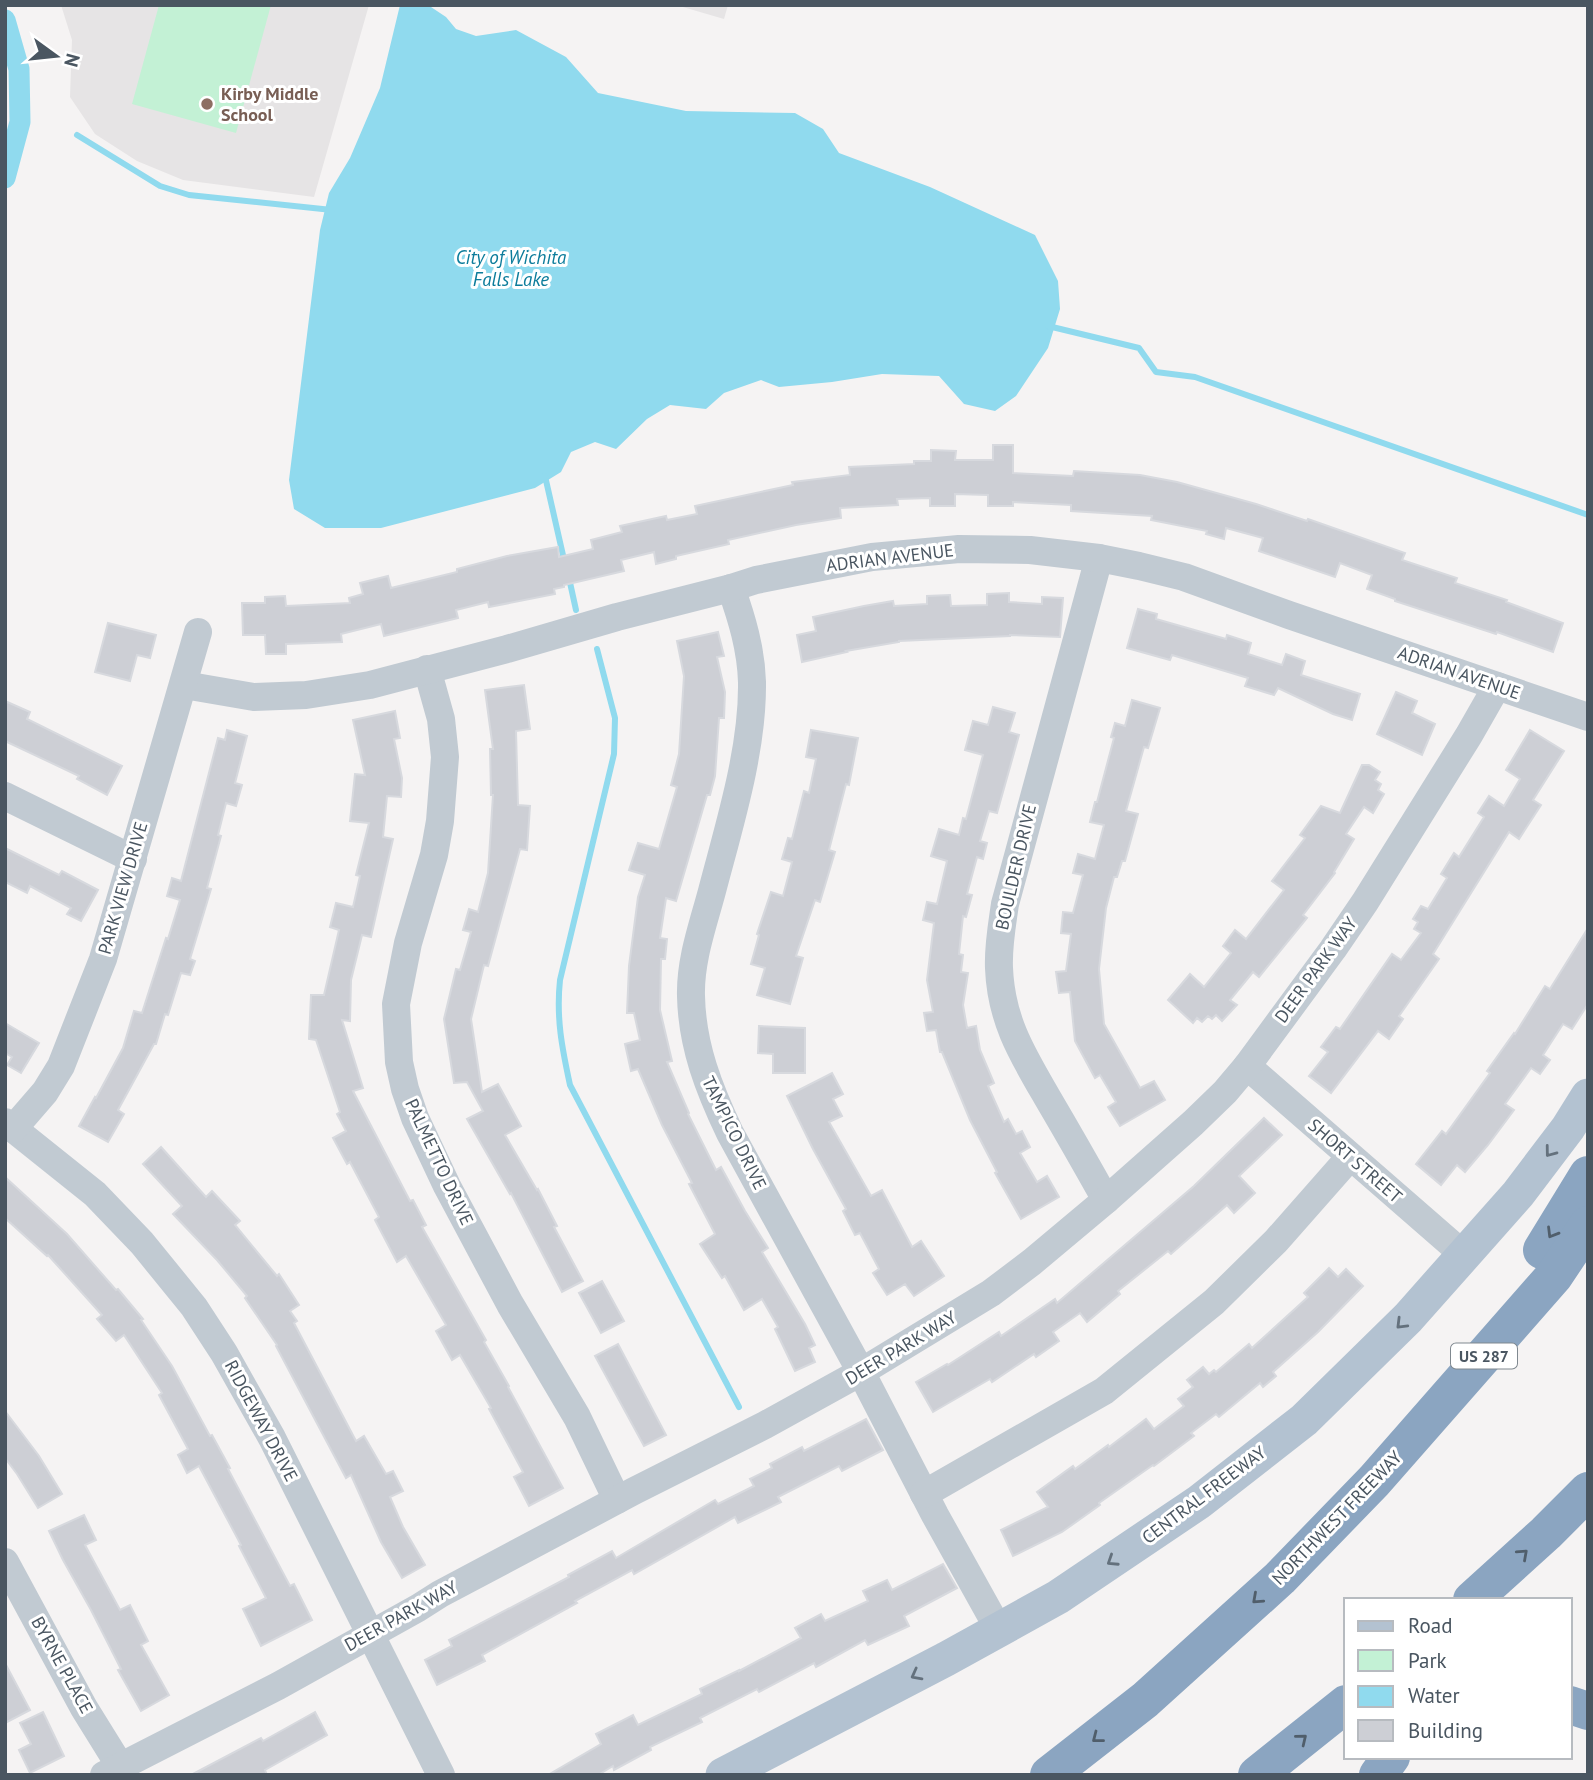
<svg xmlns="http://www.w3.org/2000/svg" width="1593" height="1780" viewBox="0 0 1593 1780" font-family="'PT Sans',sans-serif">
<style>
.education{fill:#e6e4e5}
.green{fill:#c3f1d5}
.water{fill:#90daee}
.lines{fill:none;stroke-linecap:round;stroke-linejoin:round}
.stream{stroke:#90daee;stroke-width:6}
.canal{stroke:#90daee;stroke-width:21}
.building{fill:#cdcfd5;stroke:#d7d9de;stroke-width:2}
.minor{stroke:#c1cad2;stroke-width:28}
.major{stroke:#b3c2d1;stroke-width:35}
.highway{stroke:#8ba5c1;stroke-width:38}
.oneway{stroke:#64717d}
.oneway2{stroke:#505e6b}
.education-dot{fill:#8d6e63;stroke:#fff;stroke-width:2.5}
.labels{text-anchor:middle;stroke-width:6;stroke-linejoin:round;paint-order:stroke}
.shield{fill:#fff;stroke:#808990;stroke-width:2}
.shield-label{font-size:16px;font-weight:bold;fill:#4a5661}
.education-label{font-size:18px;font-weight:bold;fill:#785e54;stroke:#fff;text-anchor:start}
.street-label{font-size:18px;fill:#4a5661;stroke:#fff}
.water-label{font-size:19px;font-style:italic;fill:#0c7c9b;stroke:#fff}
</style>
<rect width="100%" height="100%" fill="#f5f3f3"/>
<g class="education">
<polygon points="61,5 369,5 314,197 183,180 137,161 95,134 70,97 72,40"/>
<polygon points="676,5 728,5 724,19"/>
</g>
<polygon class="green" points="159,5 271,5 236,133 132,104"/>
<polygon class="water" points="400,5 428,5 446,17 456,29 476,36 516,30 566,57 598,93 686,111 795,113 823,129 839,153 930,187 1035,235 1058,281 1060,309 1048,348 1016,396 995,411 964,404 939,376 882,374 832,382 779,387 761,380 724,393 706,409 670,405 647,419 616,449 595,442 571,452 561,472 535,488 381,528 325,528 294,509 289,480 320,230 329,193 350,158 380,88"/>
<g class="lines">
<g class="stream">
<polyline points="77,135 160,186 189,195 332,210"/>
<polyline points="1048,326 1139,348 1156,372 1195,377 1588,515"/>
<polyline points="545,476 565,564"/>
<polyline points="569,578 576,610"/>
<path d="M 597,649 L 615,718 L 614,754 L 560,980 C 556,1018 562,1048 570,1085 L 739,1407"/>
</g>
<polyline class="canal" points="5,20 19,69 20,122 5,178"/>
</g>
<g class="building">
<polygon points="993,445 1013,445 1013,473 1073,476 1074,471 1140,475 1177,482 1256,504 1307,521 1308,519 1405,553 1402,560 1457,578 1455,583 1507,600 1506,602 1563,623 1553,652 1497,632 1496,634 1395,601 1395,599 1367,589 1372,575 1340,563 1335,577 1259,551 1263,538 1226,528 1224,539 1206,534 1207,531 1151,520 1152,516 1071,511 1071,505 1013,502 1013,506 988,506 988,495 955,494 955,506 930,506 930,498 897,499 898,505 840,508 841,518 796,525 728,540 729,544 676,556 676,559 656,564 654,552 621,560 624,571 564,585 564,587 554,589 555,594 489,607 488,602 456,610 458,618 384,636 381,624 341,634 342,642 286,644 286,654 266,654 265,635 243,635 242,603 265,603 265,597 285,596 286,606 350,603 349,598 363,594 360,583 388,576 391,588 457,572 457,569 507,556 558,547 559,557 593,549 591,540 622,532 620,526 666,516 667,520 697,514 695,506 793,485 792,482 850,475 849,467 914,464 914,461 931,461 931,450 956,451 955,460 993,460"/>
<polygon points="1009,593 1009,602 1042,604 1042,597 1063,598 1060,637 1010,635 1010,636 899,641 899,642 846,651 847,652 802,662 797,635 816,631 813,617 864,606 893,601 894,606 927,604 927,596 950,595 951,606 987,605 987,594"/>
<polygon points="1138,609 1157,614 1156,619 1226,639 1227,635 1251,643 1248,654 1282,665 1286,654 1305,661 1301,675 1360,694 1352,720 1333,714 1278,688 1274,695 1245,686 1248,678 1172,655 1170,660 1127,648"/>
<polygon points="108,623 156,635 150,658 137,655 130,681 95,672"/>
<polygon points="718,632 724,656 717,657 725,692 724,718 719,718 715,776 710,795 707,795 676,901 666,898 660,938 667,939 665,959 661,959 660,1010 672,1061 667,1062 689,1113 688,1114 716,1170 721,1167 745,1211 768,1248 762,1252 805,1324 815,1345 809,1348 815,1362 795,1371 775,1329 778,1327 762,1299 744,1310 725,1276 722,1278 700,1244 715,1234 689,1184 692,1183 662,1125 638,1069 631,1071 625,1044 640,1040 634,1013 627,1013 629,966 638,897 645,875 629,870 638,843 659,849 677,787 671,785 679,754 684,676 677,641"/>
<polygon points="524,685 530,729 516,731 518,805 530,806 527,850 520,849 488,966 484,965 471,1019 482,1092 498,1084 521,1126 505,1135 537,1190 538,1189 557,1226 554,1227 583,1281 562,1292 511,1193 510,1194 467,1119 483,1111 467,1082 454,1083 444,1019 456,969 460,970 471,932 463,930 469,909 478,912 488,873 493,795 491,795 490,749 493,749 485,690"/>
<polygon points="1396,692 1417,701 1412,713 1435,724 1422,755 1377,734"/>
<polygon points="1132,700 1160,708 1148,748 1144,747 1126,811 1138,814 1125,861 1122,861 1117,877 1114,877 1106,908 1099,969 1104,1024 1140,1088 1154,1081 1165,1100 1120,1126 1108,1107 1116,1102 1100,1075 1095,1078 1075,1041 1070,992 1059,993 1056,972 1066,971 1071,934 1061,933 1063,912 1073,913 1083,875 1073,873 1078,854 1095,859 1104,825 1090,822 1095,802 1097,802 1114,738 1111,737 1115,723 1125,726"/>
<polygon points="5,701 30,712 27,719 122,766 107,795 77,779 79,776 5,741"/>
<polygon points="993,707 1015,713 1009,732 1019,735 997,813 989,811 980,841 987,843 983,859 977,857 967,894 972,895 966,917 963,916 959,954 963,955 961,972 968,973 963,1005 967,1028 976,1026 980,1050 994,1083 988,1086 1004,1122 1008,1119 1016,1134 1022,1131 1030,1147 1020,1153 1037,1182 1047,1176 1059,1197 1021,1219 995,1173 997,1172 970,1120 942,1052 940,1052 936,1030 927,1031 924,1013 933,1012 927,980 934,923 923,920 927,902 937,904 947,861 931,856 939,829 959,835 963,818 966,819 983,755 965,750 973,721 988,725"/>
<polygon points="395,711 400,738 394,739 402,778 401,797 387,796 383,837 393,839 371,937 362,935 351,980 350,1021 342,1020 363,1088 353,1091 410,1201 413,1200 426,1225 422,1227 486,1340 484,1342 509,1386 508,1387 563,1488 529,1506 514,1477 523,1472 489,1409 491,1408 460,1355 452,1360 436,1331 446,1325 406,1256 397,1262 375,1220 379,1217 350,1162 347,1164 333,1138 346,1131 337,1114 340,1112 316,1040 309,1039 311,995 324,995 339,930 330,927 336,903 353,907 360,876 356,875 369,823 350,821 355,774 365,775 353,720"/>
<polygon points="227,730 247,736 235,783 242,785 236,806 226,803 218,835 221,836 207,888 211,889 190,959 195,961 190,975 181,973 168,1015 165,1014 156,1044 154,1044 118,1110 124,1114 108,1142 79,1126 95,1097 96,1098 123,1048 134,1011 142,1013 166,938 168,939 180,900 167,896 172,878 181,881 218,738 225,740"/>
<polygon points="811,730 858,738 849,785 846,784 829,850 835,852 820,902 815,900 796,956 803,958 790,1004 757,995 765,968 751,964 759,935 757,934 771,892 783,896 792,862 782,859 788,838 792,839 804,791 809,793 816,759 806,757"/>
<polygon points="1530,730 1564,751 1533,800 1541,805 1519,839 1509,832 1433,954 1439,959 1399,1016 1403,1019 1389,1039 1378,1031 1331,1093 1309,1076 1328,1052 1321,1047 1336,1027 1340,1029 1392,954 1401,960 1421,933 1414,929 1418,922 1413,919 1421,906 1428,909 1447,878 1441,874 1454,853 1459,857 1484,817 1478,813 1489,796 1504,806 1520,779 1506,770"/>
<polygon points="1362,765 1369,765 1380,772 1375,780 1381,784 1378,790 1384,794 1373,813 1364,807 1346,834 1354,839 1334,872 1335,873 1303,915 1307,918 1259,977 1253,972 1230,1000 1237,1005 1222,1021 1216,1015 1212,1019 1208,1016 1202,1022 1197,1018 1193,1023 1168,1000 1190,974 1204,987 1231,953 1223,946 1235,930 1246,939 1284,890 1272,881 1305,838 1300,835 1321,806 1340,813"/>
<polygon points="5,848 59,875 62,871 98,890 81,921 67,914 71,908 30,886 27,893 5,882"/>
<polygon points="1588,928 1588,1004 1572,1029 1563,1024 1543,1055 1550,1060 1540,1074 1531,1068 1505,1104 1514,1110 1488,1145 1465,1172 1457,1165 1441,1185 1416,1164 1442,1131 1446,1134 1490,1073 1487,1071 1514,1033 1515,1034 1545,986 1550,989"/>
<polygon points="5,1023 39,1043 21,1073 7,1065 12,1057 5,1053"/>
<polygon points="759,1026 805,1028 805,1073 773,1073 773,1054 758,1053"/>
<polygon points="832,1073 843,1094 833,1099 842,1116 829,1122 871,1196 882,1190 912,1247 921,1241 944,1276 914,1296 905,1284 887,1295 873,1273 879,1269 860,1233 855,1235 843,1211 846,1209 813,1149 787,1096"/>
<polygon points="1264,1118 1282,1135 1239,1176 1255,1193 1234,1213 1227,1205 1171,1254 1168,1251 1118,1291 1120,1294 1087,1322 1080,1313 1053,1332 1059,1341 1036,1357 1034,1354 992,1382 990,1379 933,1412 916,1382 947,1364 948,1365 999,1332 1001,1336 1055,1299 1057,1303 1194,1186"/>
<polygon points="161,1147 206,1197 212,1191 240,1221 235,1225 277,1276 279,1274 299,1305 290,1311 297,1321 294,1323 356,1441 364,1436 386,1474 393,1471 403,1491 390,1497 403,1527 425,1565 402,1578 381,1542 351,1475 346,1478 276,1346 277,1345 245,1298 247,1296 217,1260 173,1214 182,1206 143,1164"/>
<polygon points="5,1177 67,1234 116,1290 118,1289 143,1319 141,1320 172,1366 210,1436 212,1435 230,1468 228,1469 290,1586 294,1584 312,1620 261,1646 243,1609 266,1598 239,1546 241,1545 199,1466 187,1473 178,1455 188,1449 159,1395 162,1393 124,1335 116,1341 97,1319 102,1315 48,1255 47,1256 5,1218"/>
<polygon points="1329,1268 1338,1277 1346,1269 1363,1286 1318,1332 1273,1372 1276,1376 1263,1387 1260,1383 1219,1417 1216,1414 1191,1433 1194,1436 1154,1466 1153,1465 1099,1503 1100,1505 1062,1532 1013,1556 1001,1530 1048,1507 1037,1492 1073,1466 1075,1469 1108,1445 1109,1447 1146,1419 1154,1429 1184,1406 1178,1399 1193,1387 1187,1380 1203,1367 1209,1374 1214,1370 1216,1372 1249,1344 1252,1348 1308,1297 1304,1293"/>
<polygon points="602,1281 624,1321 601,1333 579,1293"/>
<polygon points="618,1344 666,1435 644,1446 595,1356"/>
<polygon points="5,1411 39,1456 62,1494 38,1508 17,1474 5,1458"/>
<polygon points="866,1419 883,1450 842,1471 839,1466 778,1497 781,1502 738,1523 735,1517 634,1574 632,1570 575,1601 577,1603 482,1655 485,1661 437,1685 425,1660 452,1646 449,1640 569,1577 568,1575 612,1551 616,1558 715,1500 718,1504 754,1486 750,1479 772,1468 770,1464 802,1447 804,1451"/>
<polygon points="84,1515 96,1540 85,1545 120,1610 130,1605 148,1641 141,1645 169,1695 141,1711 118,1670 121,1669 91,1610 63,1560 49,1531"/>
<polygon points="943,1564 957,1588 904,1616 909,1626 868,1645 865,1640 816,1667 814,1663 759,1692 757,1689 700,1718 702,1722 650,1747 651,1750 614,1770 613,1766 598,1775 548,1775 601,1744 596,1734 633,1715 638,1725 702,1694 700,1689 739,1670 739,1671 801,1638 795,1628 821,1614 825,1621 868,1601 863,1591 887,1580 892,1590"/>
<polygon points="5,1663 30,1710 5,1723"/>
<polygon points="43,1712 64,1756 30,1773 19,1750 31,1744 20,1723"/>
<polygon points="315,1712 327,1735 265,1770 267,1775 191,1775 261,1738 263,1741"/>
</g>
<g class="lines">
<g class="minor">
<path d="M 1099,558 L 1005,904 C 1002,925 998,946 999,968 C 1001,1020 1022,1054 1047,1097 C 1067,1131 1087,1166 1106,1200"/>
<path d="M 731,588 C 742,619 751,649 752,682 C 753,750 729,826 712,891 C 703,925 690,960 691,996 C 692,1046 709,1089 730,1133 L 861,1372 L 935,1515 L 999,1630"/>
<polyline points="427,669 441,719 445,757 440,821 434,855 408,943 396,1004 399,1062 405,1089 415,1118 447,1186 510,1304 577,1417 617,1500"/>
<polyline points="184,685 254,697 306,695 370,685 507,649 617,617 731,588 756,580 872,557 959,549 1030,550 1099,558 1139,566 1184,577 1289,615 1588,717"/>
<polyline points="5,796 133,859"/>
<polyline points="1247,1066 1464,1255"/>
<polyline points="5,1122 95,1194 142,1243 194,1307 224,1353 272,1438 441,1775"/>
<polyline points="13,1129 45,1092 61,1066 103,959 198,632"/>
<polyline points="924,1494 1104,1391 1214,1302 1276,1241 1350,1157"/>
<polyline points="5,1562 84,1708 120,1766"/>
<polyline points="104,1775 278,1686 418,1608 440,1594 634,1491 765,1425 861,1372 991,1293 1032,1262 1106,1200 1193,1123 1225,1092 1247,1066 1333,949 1365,902 1469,735 1497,686"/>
</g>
<polyline class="major" points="723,1775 946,1659 1058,1597 1199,1502 1304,1420 1408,1318 1518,1194 1568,1128 1588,1096"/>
<g class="highway">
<polyline points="1542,1250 1588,1175"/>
<polyline points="1472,1600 1546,1533 1588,1491"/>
<polyline points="1570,1705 1588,1711"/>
<polyline points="1049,1775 1145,1700 1280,1578 1374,1481 1554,1276 1588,1225"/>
<polyline points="1257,1775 1346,1704"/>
<polyline points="1378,1775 1391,1757"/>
</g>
</g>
<defs><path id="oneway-chevron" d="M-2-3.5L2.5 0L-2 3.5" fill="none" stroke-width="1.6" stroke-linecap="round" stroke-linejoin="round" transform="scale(1.75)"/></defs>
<g class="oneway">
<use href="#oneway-chevron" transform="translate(1550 1152) rotate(127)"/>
<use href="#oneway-chevron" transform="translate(1401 1324) rotate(135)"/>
<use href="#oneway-chevron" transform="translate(1112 1561) rotate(147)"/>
<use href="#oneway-chevron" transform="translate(916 1675) rotate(152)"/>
</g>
<g class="oneway2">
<use href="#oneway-chevron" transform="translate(1552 1233) rotate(121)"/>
<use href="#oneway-chevron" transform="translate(1523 1554) rotate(-42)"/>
<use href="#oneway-chevron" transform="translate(1257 1599) rotate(138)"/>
<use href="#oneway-chevron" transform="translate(1097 1738) rotate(142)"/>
<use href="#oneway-chevron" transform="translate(1302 1739) rotate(-39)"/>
</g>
<circle class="education-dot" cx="207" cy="104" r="7"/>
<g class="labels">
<rect class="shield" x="1451" y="1343.5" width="66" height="25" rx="5"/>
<g class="shield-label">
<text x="1484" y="1362">US 287</text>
</g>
<g class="education-label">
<text x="221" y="100">Kirby Middle<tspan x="221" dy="21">School</tspan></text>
</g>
<g class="street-label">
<text transform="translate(890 558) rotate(-7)" y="6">ADRIAN AVENUE</text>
<text transform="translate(1459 673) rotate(19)" y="6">ADRIAN AVENUE</text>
<text transform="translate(1016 867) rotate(-77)" y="6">BOULDER DRIVE</text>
<text transform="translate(123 888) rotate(-74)" y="6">PARK VIEW DRIVE</text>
<text transform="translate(1316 970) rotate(-54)" y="6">DEER PARK WAY</text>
<text transform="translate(734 1133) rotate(64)" y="6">TAMPICO DRIVE</text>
<text transform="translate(1355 1161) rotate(41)" y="6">SHORT STREET</text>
<text transform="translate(439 1162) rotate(65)" y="6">PALMETTO DRIVE</text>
<text transform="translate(901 1348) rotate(-31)" y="6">DEER PARK WAY</text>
<text transform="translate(261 1421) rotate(62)" y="6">RIDGEWAY DRIVE</text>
<text transform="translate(1204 1495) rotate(-37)" y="6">CENTRAL FREEWAY</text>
<text transform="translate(1337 1518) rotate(-46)" y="6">NORTHWEST FREEWAY</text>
<text transform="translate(401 1616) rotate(-29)" y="6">DEER PARK WAY</text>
<text transform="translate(62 1665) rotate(61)" y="6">BYRNE PLACE</text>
</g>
<g class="water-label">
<text x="511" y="264">City of Wichita<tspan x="511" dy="22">Falls Lake</tspan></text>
</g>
</g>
<rect width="1593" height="1780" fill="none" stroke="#4a5661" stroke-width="14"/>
<rect x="1344" y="1598" width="228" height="161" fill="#ffffff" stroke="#b7bbc0" stroke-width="2"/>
<rect x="1358" y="1621" width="35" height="10" fill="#b3c2d1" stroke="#b7bbc0" stroke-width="2"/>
<text x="1408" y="1633" font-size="21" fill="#4a5661">Road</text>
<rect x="1358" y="1650" width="35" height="21" fill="#c3f1d5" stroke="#b7bbc0" stroke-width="2"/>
<text x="1408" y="1668" font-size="21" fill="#4a5661">Park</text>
<rect x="1358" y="1686" width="35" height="21" fill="#90daee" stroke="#b7bbc0" stroke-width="2"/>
<text x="1408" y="1703" font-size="21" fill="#4a5661">Water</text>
<rect x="1358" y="1720" width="35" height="21" fill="#cdcfd5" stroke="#b7bbc0" stroke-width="2"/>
<text x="1408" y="1738" font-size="21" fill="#4a5661">Building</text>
<g transform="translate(56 56) rotate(105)" stroke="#ffffff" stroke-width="5" paint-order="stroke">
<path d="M0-5L12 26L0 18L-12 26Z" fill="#4a5661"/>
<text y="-10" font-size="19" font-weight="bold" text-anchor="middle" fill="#4a5661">N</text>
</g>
</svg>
